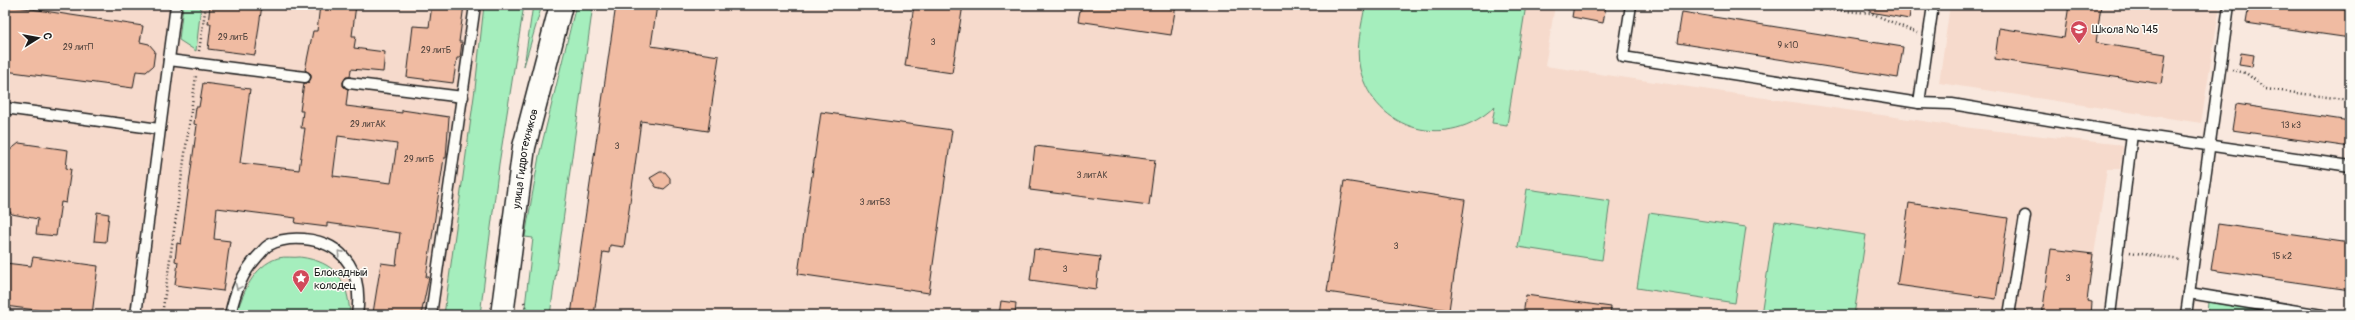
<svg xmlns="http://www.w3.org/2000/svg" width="2355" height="320" viewBox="0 0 2355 320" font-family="Pangolin,sans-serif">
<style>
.built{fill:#f6dacc}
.green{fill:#a5eebd;stroke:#60856c}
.building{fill:#f0bba2;stroke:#1c1c1c;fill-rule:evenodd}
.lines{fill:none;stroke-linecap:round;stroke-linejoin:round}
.lane-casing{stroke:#1c1c1c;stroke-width:13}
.secondary-casing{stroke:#1c1c1c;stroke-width:25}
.path{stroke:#1c1c1c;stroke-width:2.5;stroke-dasharray:1 3;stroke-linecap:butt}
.lane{stroke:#fdfcf7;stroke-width:10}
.secondary{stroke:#fdfcf7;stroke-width:22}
.oneway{stroke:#989794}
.labels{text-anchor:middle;stroke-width:3;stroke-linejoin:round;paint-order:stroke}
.number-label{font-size:9px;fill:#51443e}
.poi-label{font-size:11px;fill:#1c1c1c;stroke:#fdfcf7;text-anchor:start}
.street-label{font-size:11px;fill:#1c1c1c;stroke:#fdfcf7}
</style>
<rect width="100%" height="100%" fill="#f9e8de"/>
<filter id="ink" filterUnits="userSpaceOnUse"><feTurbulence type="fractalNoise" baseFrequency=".025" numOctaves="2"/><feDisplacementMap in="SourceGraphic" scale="8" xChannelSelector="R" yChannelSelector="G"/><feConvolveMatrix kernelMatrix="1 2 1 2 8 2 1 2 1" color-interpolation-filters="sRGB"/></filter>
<g filter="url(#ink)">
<g class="built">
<polygon points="5,5 506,5 461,315 5,315"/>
<polygon points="616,5 1555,5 1545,66 1971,128 2123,145 2120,169 2107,169 2087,301 2092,302 2091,315 571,315"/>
<polygon points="1950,5 2220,5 2201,123 1939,83"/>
</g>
<g class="green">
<polygon points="183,5 201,5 196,51 179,40"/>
<polygon points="484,5 524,5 499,164 480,315 444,315 475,89"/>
<polygon points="533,5 542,5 524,66"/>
<polygon points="576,5 593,5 550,315 524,315 533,238 525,237 539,156"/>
<path d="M 1365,5 L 1526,5 L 1507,125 L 1492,123 L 1495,106 C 1449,151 1375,132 1360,69 C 1355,48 1362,25 1365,5 Z"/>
<polygon points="1527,189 1610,201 1602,260 1518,247"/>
<polygon points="1649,213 1746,227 1735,303 1637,288"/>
<polygon points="1775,221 1866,235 1854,315 1761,315"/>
<path d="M 300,257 C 336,262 348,280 350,315 L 236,315 C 243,293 253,266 278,258 C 285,256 294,258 300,257 Z"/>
<polygon points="2208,302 2259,310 2259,315 2207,315"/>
</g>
<g class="building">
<polygon points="5,5 143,26 140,42 149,44 155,51 153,66 146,72 136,71 133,88 5,71"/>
<polygon points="214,5 262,5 255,55 208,49 211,24 208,24 210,6 214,7"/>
<path d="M 320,5 L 356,5 L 352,36 L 356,36 L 354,48 L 385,52 L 383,72 L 351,69 L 350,77 L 346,77 L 343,82 L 343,86 L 348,89 L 346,106 L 402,113 L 402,110 L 449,117 L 446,158 L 444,158 L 426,277 L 429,277 L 421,315 L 373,313 L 381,263 L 396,265 L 400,233 L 327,223 L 327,227 L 295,223 L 296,218 L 217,208 L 214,239 L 230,241 L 223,291 L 175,285 L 178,262 L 175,261 L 177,243 L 181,244 L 197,125 L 194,124 L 196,107 L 199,107 L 203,83 L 250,89 L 240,163 L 299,170 L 305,128 L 301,128 L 303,111 L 300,111 L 304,83 L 308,83 L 311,78 L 311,74 L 305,70 L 313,31 L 317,31 ZM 338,136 L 397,144 L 391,183 L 333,176 Z"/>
<polygon points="432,5 464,5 459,42 462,42 460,58 457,58 453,83 407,77 413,26 429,27"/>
<polygon points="616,5 657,5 651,46 719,56 708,131 641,121 624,247 610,245 609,253 603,252 594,315 571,315"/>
<polygon points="914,5 963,5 952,73 905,66"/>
<polygon points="1081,5 1176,5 1171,35 1078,21"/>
<polygon points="1574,5 1606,5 1603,23 1572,17"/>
<polygon points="1870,5 1911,5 1909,19 1870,12"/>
<polygon points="2069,5 2101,5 2096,43 2166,54 2161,84 1995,59 1999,28 2064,38"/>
<polygon points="2249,5 2314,5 2350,10 2350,38 2246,23"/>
<polygon points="1682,12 1903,47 1898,78 1677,43"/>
<polygon points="2241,53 2254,55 2252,67 2239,65"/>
<polygon points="2236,104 2350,121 2350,147 2232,130"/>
<polygon points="821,112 952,130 929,293 798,274"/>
<polygon points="19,143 68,150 66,168 71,169 66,203 61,202 56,236 36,234 38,219 12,214 5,206 5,154"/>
<polygon points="1035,146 1155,160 1149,205 1030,190"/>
<polygon points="660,172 665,172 670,178 670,184 664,189 656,187 650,178"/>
<polygon points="1344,181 1465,200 1449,310 1327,292"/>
<polygon points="1909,203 2008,218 1996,299 1897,285"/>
<polygon points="97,212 109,214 106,242 94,241"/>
<polygon points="2218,224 2350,243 2350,290 2211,270"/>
<polygon points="1034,249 1100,257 1096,289 1030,280"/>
<polygon points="2051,249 2093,254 2087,301 2092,302 2091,315 2042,315"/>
<polygon points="33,257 98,266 92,315 44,315 44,311 5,306 5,263 31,266"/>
<polygon points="1526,295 1611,307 1610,315 1523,315"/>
<polygon points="1001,301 1016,303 1015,315 999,315"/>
</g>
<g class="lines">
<g class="lane-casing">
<g id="lane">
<polyline points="1631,5 1623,57 1919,103 1952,104 2132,134 2350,166"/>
<polyline points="169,60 305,77"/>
<polyline points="349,83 463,97"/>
<polyline points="1919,103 1933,5"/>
<polyline points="5,108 159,129"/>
<polyline points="2189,293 2322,315"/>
<polyline points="136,315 176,5"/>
<path d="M 230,315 C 235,292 242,273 258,256 C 262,252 265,247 269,245 C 280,239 292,238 304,239 C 347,243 363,275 357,315"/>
<polyline points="431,315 475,5"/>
<polyline points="2009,315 2025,216"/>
<polyline points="2110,315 2132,134"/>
<polyline points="2186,315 2229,5"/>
</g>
</g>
<g class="secondary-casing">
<g id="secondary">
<path id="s1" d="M 502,315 L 524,147 L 561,5"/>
</g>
</g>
<g class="path">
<polyline points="1765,5 1871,13 1917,33"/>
<polyline points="199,51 206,5"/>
<polyline points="2232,70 2246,73 2266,89 2350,100"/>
<polyline points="2130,252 2180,260"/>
<polyline points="524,302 529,315"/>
<polyline points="162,315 196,76"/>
</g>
<use href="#lane" class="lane"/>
<use href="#secondary" class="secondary"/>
</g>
<defs><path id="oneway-chevron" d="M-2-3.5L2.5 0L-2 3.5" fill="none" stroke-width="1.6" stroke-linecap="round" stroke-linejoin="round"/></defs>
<g class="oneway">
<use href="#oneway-chevron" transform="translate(340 253) rotate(-132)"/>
<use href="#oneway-chevron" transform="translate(238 287) rotate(114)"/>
</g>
</g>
<defs>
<g id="school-pin" transform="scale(0.9)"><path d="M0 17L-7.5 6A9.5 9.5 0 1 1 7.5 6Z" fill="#d1495b" stroke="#fdfcf7"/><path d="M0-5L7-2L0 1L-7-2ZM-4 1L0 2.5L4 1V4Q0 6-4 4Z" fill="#fff"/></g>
<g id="sight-pin" transform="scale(0.9)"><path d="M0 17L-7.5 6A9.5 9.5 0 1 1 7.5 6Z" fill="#d1495b" stroke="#fdfcf7"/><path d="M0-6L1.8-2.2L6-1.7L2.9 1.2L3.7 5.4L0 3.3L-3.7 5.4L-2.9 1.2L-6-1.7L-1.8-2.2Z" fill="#fff"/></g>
</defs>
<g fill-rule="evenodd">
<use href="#school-pin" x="2079" y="29"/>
<use href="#sight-pin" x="301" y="278"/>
</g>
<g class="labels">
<g class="number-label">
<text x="233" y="40">29 литБ</text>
<text x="933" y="45">3</text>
<text x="1788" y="48">9 к10</text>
<text x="78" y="50">29 литП</text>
<text x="436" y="53">29 литБ</text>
<text x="368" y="127">29 литАК</text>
<text x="2291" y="128">13 к3</text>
<text x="617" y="149">3</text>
<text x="419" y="162">29 литБ</text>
<text x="1092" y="178">3 литАК</text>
<text x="875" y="205">3 литБЗ</text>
<text x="1396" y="249">3</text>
<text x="2282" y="259">15 к2</text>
<text x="1065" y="272">3</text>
<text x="2068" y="281">3</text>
</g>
<g class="poi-label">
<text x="2092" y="33">Школа № 145</text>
<text x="314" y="276">Блокадный<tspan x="314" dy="13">колодец</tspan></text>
</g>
<g class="street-label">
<text dy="4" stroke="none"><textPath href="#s1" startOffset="158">улица Гидротехников</textPath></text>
</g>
</g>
<rect width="2355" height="320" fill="none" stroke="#fdfcf7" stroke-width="20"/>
<rect x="10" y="10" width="2335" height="300" fill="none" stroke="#1c1c1c" stroke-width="1.5" filter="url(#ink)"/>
<g transform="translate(38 38) rotate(79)" stroke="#fdfcf7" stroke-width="3" paint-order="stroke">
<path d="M0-3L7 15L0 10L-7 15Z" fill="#1c1c1c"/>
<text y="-6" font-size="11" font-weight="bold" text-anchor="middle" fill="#1c1c1c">С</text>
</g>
</svg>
